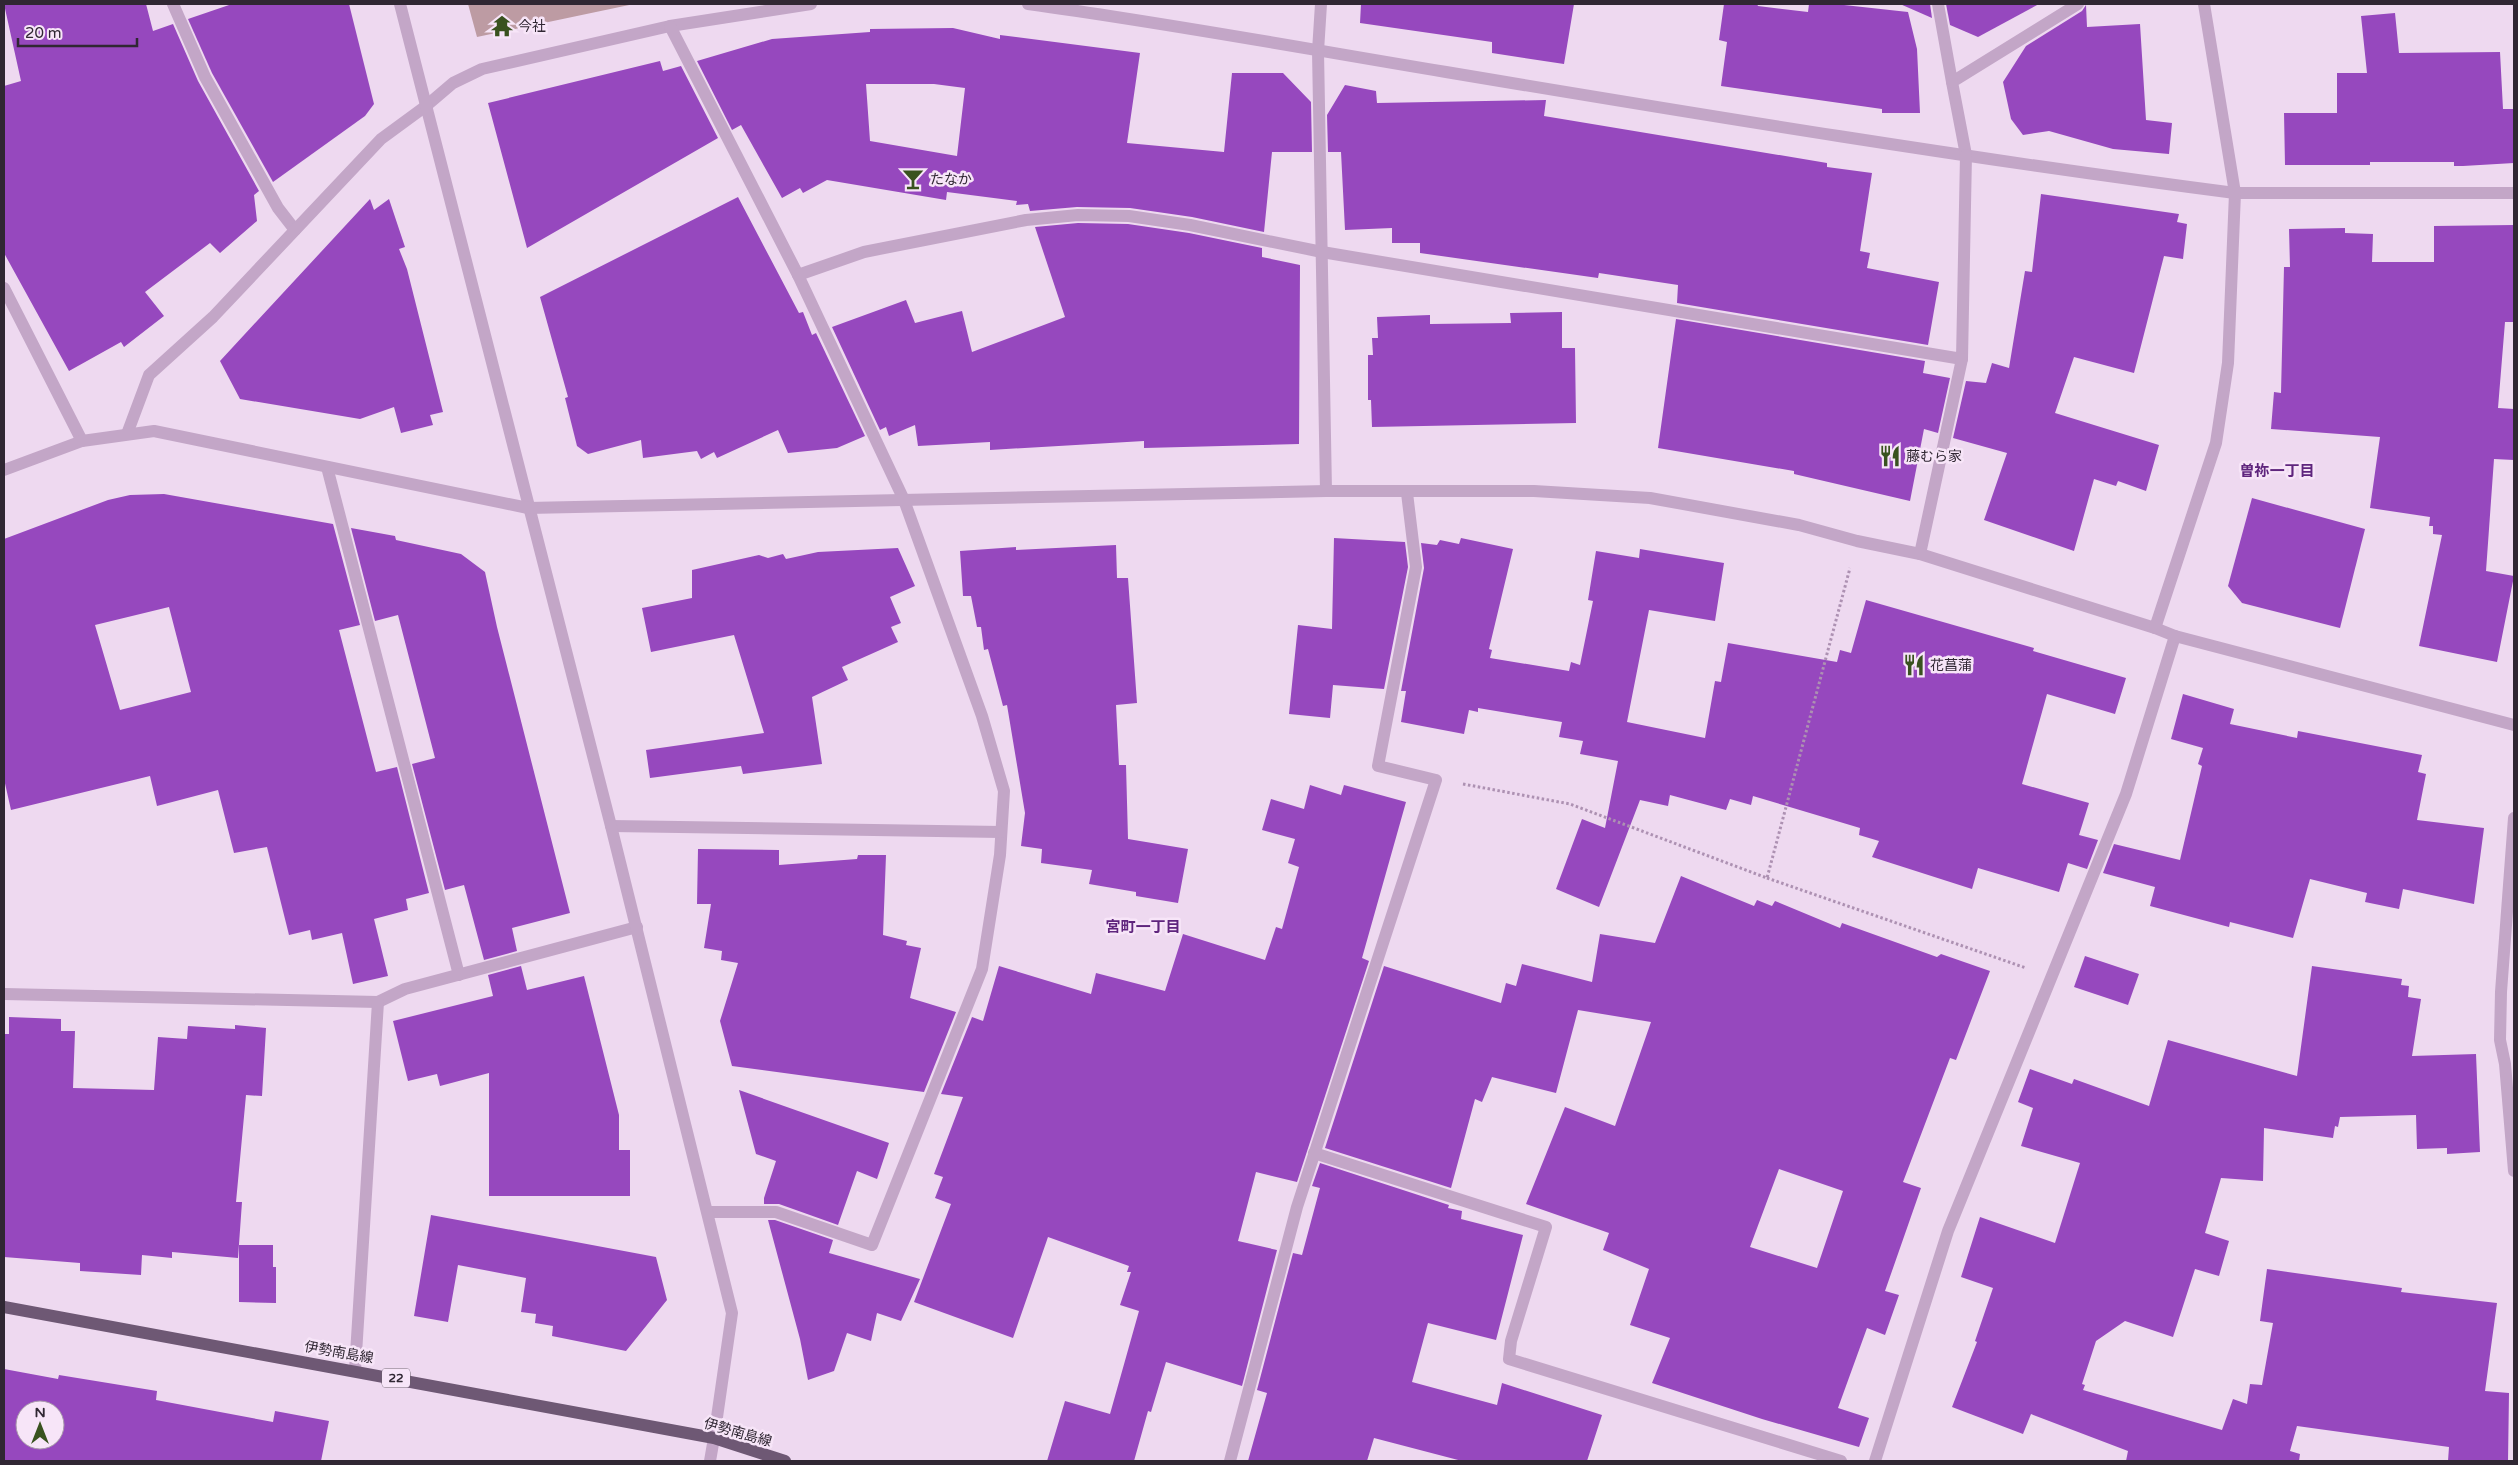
<svg xmlns="http://www.w3.org/2000/svg" width="2518" height="1465" viewBox="0 0 2518 1465" font-family="'Varela Round','Noto Sans JP',sans-serif">
<style>
.green{fill:#bd9ba3}
.building{fill:#9648be;fill-rule:evenodd}
.lines{fill:none;stroke-linecap:round;stroke-linejoin:round}
.path{stroke:#ad91b2;stroke-width:3;stroke-dasharray:2.5 2.5;stroke-linecap:butt}
.pedestrian{stroke:#c3a6c7;stroke-width:12}
.minor{stroke:#c3a6c7;stroke-width:12}
.tertiary{stroke:#c3a6c7;stroke-width:12}
.primary{stroke:#6e5874;stroke-width:12}
.labels{text-anchor:middle;stroke-width:5;stroke-linejoin:round;paint-order:stroke}
.shield{fill:#f7e5f8;stroke:#6c606e;stroke-width:1}
.shield-label{font-size:12px;font-weight:bold;fill:#302733}
.poi-label{font-size:14px;fill:#302733;stroke:#f7e5f8;text-anchor:start}
.street-label{font-size:14px;fill:#302733;stroke:#f7e5f8}
.neighbourhood-label{font-size:15px;font-weight:bold;fill:#5f257d;stroke:#f7e5f8}
</style>
<rect width="100%" height="100%" fill="#eed9f0"/>
<polygon class="green" points="468,4 634,4 477,37"/>
<g class="building">
<polygon points="4,4 146,4 153,31 173,24 198,81 259,191 254,195 257,221 220,253 210,243 145,292 164,316 124,347 121,342 69,371 4,253 4,86 21,81"/>
<polygon points="232,4 349,4 374,104 365,116 273,182 212,73 188,19"/>
<polygon points="1361,4 1574,4 1564,64 1492,53 1492,42 1360,23"/>
<polygon points="1724,4 1757,4 1758,6 1808,12 1809,4 1835,4 1908,12 1917,49 1920,113 1882,113 1882,109 1721,86 1727,42 1719,40"/>
<polygon points="1900,4 1930,4 1932,18"/>
<polygon points="1946,4 2039,4 1978,37 1950,25"/>
<polygon points="2086,5 2087,27 2140,24 2146,120 2172,123 2169,154 2113,149 2049,131 2023,135 2011,119 2003,82 2026,46 2082,11"/>
<polygon points="2395,13 2399,53 2500,52 2503,109 2514,109 2514,163 2463,166 2454,166 2454,162 2370,162 2370,165 2285,165 2284,113 2337,113 2337,73 2367,73 2361,16"/>
<path d="M 953,28 L 1000,39 L 1000,35 L 1140,53 L 1127,143 L 1224,152 L 1232,73 L 1283,73 L 1311,102 L 1312,152 L 1272,152 L 1264,232 L 1192,217 L 1130,208 L 1077,207 L 1030,211 L 1028,204 L 1016,205 L 1017,201 L 947,192 L 946,200 L 827,180 L 803,193 L 800,188 L 782,198 L 741,125 L 732,130 L 697,61 L 772,39 L 870,32 L 870,29 ZM 866,84 L 934,84 L 965,88 L 957,156 L 870,141 Z"/>
<polygon points="660,61 663,71 681,66 718,138 527,248 488,103"/>
<polygon points="1345,85 1376,91 1377,103 1546,100 1544,116 1827,163 1827,167 1872,173 1860,251 1870,253 1867,268 1939,282 1928,345 1677,303 1678,285 1599,273 1598,278 1420,253 1420,243 1392,243 1392,228 1345,230 1341,152 1328,152 1327,115"/>
<polygon points="2041,194 2179,214 2177,222 2187,224 2183,259 2164,256 2134,373 2074,357 2055,413 2159,445 2146,491 2118,481 2116,486 2094,479 2074,551 1984,520 2007,453 1953,438 1966,381 1986,383 1992,363 2009,368 2025,271 2032,272"/>
<polygon points="738,197 799,313 803,312 812,335 816,333 865,436 837,448 788,453 778,430 717,458 714,452 701,459 697,451 643,458 641,440 588,454 577,446 565,398 568,397 540,297"/>
<polygon points="370,199 374,210 389,199 405,247 399,249 407,269 443,412 430,415 433,425 401,433 394,407 360,419 240,399 220,361"/>
<polygon points="1078,223 1128,224 1189,233 1262,248 1262,257 1300,265 1299,444 1144,448 1144,441 990,450 990,442 918,446 915,425 889,436 886,427 880,430 832,327 906,300 915,323 962,311 972,352 1065,317 1035,227"/>
<polygon points="2514,225 2514,322 2505,322 2498,408 2514,409 2514,460 2494,459 2486,571 2514,576 2497,662 2419,646 2442,535 2433,534 2433,526 2429,526 2430,517 2370,508 2380,437 2271,429 2274,392 2281,393 2284,267 2290,267 2289,229 2345,228 2345,233 2373,234 2372,262 2434,262 2434,226"/>
<polygon points="1562,312 1562,348 1575,348 1576,423 1372,427 1371,400 1368,400 1368,355 1373,355 1372,338 1378,338 1377,317 1430,315 1430,324 1511,323 1510,313"/>
<polygon points="1676,319 1925,361 1923,373 1950,378 1938,433 1924,429 1910,501 1794,474 1794,471 1658,448"/>
<path d="M 164,494 L 333,524 L 360,625 L 339,630 L 376,772 L 397,767 L 429,893 L 406,899 L 408,910 L 374,919 L 388,976 L 353,984 L 342,933 L 312,940 L 310,930 L 289,935 L 267,847 L 234,853 L 218,790 L 157,806 L 150,776 L 11,810 L 4,779 L 4,539 L 108,500 L 130,495 ZM 169,607 L 191,692 L 120,710 L 95,625 Z"/>
<polygon points="2252,498 2365,529 2340,628 2242,603 2228,586"/>
<polygon points="351,528 395,536 396,540 461,554 485,572 497,627 570,913 512,928 517,951 484,960 464,885 445,890 412,764 435,758 398,615 375,621"/>
<polygon points="1334,538 1405,542 1408,567 1384,689 1333,685 1330,718 1289,714 1298,625 1332,629"/>
<polygon points="1461,538 1513,549 1489,649 1492,650 1490,658 1569,671 1571,662 1580,665 1593,601 1588,600 1596,551 1639,558 1640,549 1724,563 1715,621 1649,610 1627,722 1705,738 1715,681 1721,682 1728,643 1837,662 1840,650 1851,653 1866,600 2034,648 2033,651 2126,678 2115,714 2047,694 2022,784 2089,803 2079,835 2098,840 2087,869 2068,863 2059,892 1978,868 1972,889 1872,857 1879,841 1859,835 1860,828 1753,796 1751,805 1730,799 1726,810 1670,795 1668,806 1640,800 1599,907 1556,889 1582,819 1605,828 1618,761 1580,754 1583,741 1559,737 1562,722 1478,708 1478,712 1469,710 1464,734 1401,722 1406,691 1401,691 1424,568 1421,543 1437,545 1440,540 1459,544"/>
<polygon points="1116,545 1117,578 1128,578 1137,703 1116,705 1119,765 1126,765 1128,839 1188,849 1178,903 1136,896 1136,892 1089,884 1092,870 1041,863 1042,849 1021,846 1025,813 1007,705 1003,706 988,649 984,650 981,627 977,627 971,596 963,596 960,551 1016,547 1016,550"/>
<polygon points="898,548 915,586 890,597 901,623 891,627 898,642 842,667 848,680 812,697 822,764 743,774 741,766 650,778 646,750 764,733 734,635 651,652 642,608 692,598 692,570 759,555 768,558 783,554 786,559 818,552"/>
<polygon points="2183,694 2234,709 2230,724 2297,738 2298,731 2422,755 2418,772 2426,774 2417,820 2484,828 2474,904 2403,889 2399,909 2365,902 2367,893 2310,879 2293,938 2230,922 2229,927 2150,906 2155,887 2103,873 2114,844 2180,860 2202,766 2198,764 2203,748 2171,739"/>
<polygon points="1310,785 1341,795 1344,785 1406,802 1362,958 1369,961 1297,1182 1256,1172 1238,1241 1277,1250 1242,1386 1166,1362 1151,1412 1148,1411 1134,1461 1047,1461 1065,1401 1110,1414 1139,1311 1120,1305 1131,1272 1127,1272 1129,1266 1048,1237 1013,1338 914,1302 951,1204 935,1198 943,1177 934,1174 963,1097 941,1094 972,1017 983,1021 999,966 1091,994 1096,973 1165,991 1183,934 1265,960 1276,927 1282,929 1299,867 1288,863 1295,839 1262,830 1271,799 1304,809"/>
<polygon points="698,849 779,850 779,865 857,859 858,855 886,855 883,935 907,941 906,945 921,948 910,998 956,1012 924,1092 732,1066 720,1021 738,963 721,960 722,951 704,948 711,904 697,904"/>
<path d="M 1681,876 L 1754,906 L 1757,900 L 1772,906 L 1775,901 L 1840,928 L 1842,923 L 1937,957 L 1941,954 L 1990,971 L 1956,1060 L 1950,1058 L 1903,1182 L 1921,1188 L 1885,1291 L 1899,1295 L 1885,1335 L 1867,1328 L 1838,1408 L 1869,1418 L 1859,1447 L 1762,1419 L 1652,1383 L 1670,1338 L 1630,1325 L 1649,1269 L 1603,1250 L 1609,1233 L 1526,1204 L 1565,1107 L 1615,1126 L 1651,1022 L 1578,1010 L 1556,1093 L 1492,1077 L 1482,1102 L 1475,1099 L 1451,1188 L 1325,1148 L 1384,966 L 1501,1003 L 1506,983 L 1516,986 L 1522,964 L 1592,982 L 1600,934 L 1655,943 ZM 1779,1169 L 1843,1191 L 1817,1268 L 1750,1247 Z"/>
<polygon points="2085,956 2139,974 2128,1005 2074,987"/>
<polygon points="521,966 527,990 584,976 619,1115 619,1150 630,1150 630,1196 489,1196 489,1073 440,1086 437,1074 408,1081 393,1021 493,996 488,975"/>
<polygon points="2312,966 2402,979 2401,985 2409,986 2408,997 2421,999 2412,1056 2476,1054 2480,1152 2447,1154 2447,1148 2417,1149 2416,1115 2340,1117 2338,1127 2335,1126 2333,1138 2264,1128 2263,1181 2221,1178 2205,1233 2229,1241 2219,1276 2195,1269 2173,1337 2125,1321 2096,1341 2082,1384 2085,1385 2083,1390 2222,1430 2233,1399 2247,1404 2250,1384 2262,1385 2273,1323 2260,1321 2267,1269 2402,1288 2401,1292 2497,1303 2485,1391 2509,1393 2508,1461 2448,1461 2449,1447 2297,1426 2290,1451 2300,1454 2299,1461 2126,1461 2128,1451 2031,1414 2023,1434 1952,1407 1977,1342 1975,1341 1993,1288 1961,1277 1980,1217 2055,1243 2080,1163 2021,1146 2033,1108 2018,1102 2030,1069 2072,1084 2074,1079 2149,1106 2168,1040 2297,1076"/>
<polygon points="9,1017 61,1019 61,1031 75,1031 73,1088 154,1090 158,1037 187,1039 188,1026 235,1029 235,1025 266,1028 262,1096 246,1095 236,1202 242,1202 238,1258 172,1252 172,1258 142,1255 141,1275 80,1271 80,1263 4,1257 4,1034 9,1034"/>
<polygon points="739,1090 889,1143 877,1179 857,1171 838,1225 779,1204 764,1204 764,1198 776,1161 756,1154"/>
<polygon points="1320,1163 1449,1205 1448,1208 1462,1211 1461,1219 1523,1235 1496,1340 1428,1323 1412,1382 1497,1405 1502,1383 1602,1415 1587,1461 1462,1461 1374,1438 1367,1461 1248,1461 1267,1393 1257,1390 1293,1253 1302,1255 1320,1188 1312,1186"/>
<polygon points="431,1215 656,1257 667,1300 626,1351 552,1336 553,1326 535,1323 536,1314 521,1312 526,1278 458,1265 448,1322 414,1316"/>
<polygon points="768,1220 775,1220 833,1240 829,1253 920,1279 901,1321 877,1313 871,1341 847,1333 834,1371 808,1380 800,1339"/>
<polygon points="239,1245 273,1245 273,1267 276,1267 276,1303 239,1302"/>
<path d="M 4,1369 L 58,1379 L 59,1375 L 157,1391 L 156,1400 L 273,1422 L 275,1411 L 329,1421 L 321,1461 L 4,1461 ZM 25,1410 L 55,1410 L 55,1440 L 25,1440 Z"/>
</g>
<g class="lines">
<g class="path">
<polyline points="1463,784 1570,804 1767,878 1850,568"/>
<polyline points="1767,878 2026,968"/>
</g>
<g class="pedestrian">
<path d="M 1028,4 C 1168,23 1307,49 1446,72 C 1709,116 1971,159 2235,193"/>
<polyline points="426,106 453,83 482,69 670,26 811,4"/>
<polyline points="1966,155 1952,82 2078,4"/>
</g>
<g class="minor">
<polyline points="173,4 205,77 278,208 295,230"/>
<polyline points="1321,4 1318,51 1326,491"/>
<polyline points="1938,4 1952,82"/>
<polyline points="670,26 798,275 904,500 982,716 1004,791 1000,855 982,969 872,1245 776,1212 708,1212"/>
<polyline points="2235,193 2514,193"/>
<polyline points="798,275 864,252 1026,220 1078,215 1129,216 1190,225 1322,252 1962,359 1966,155"/>
<polyline points="4,288 82,441"/>
<polyline points="127,434 149,375 213,317 381,139 426,106"/>
<polyline points="327,467 459,975"/>
<polyline points="1920,554 1962,359"/>
<polyline points="2514,818 2501,992 2500,1040 2505,1064 2514,1171"/>
<polyline points="611,826 1001,832"/>
<polyline points="4,994 378,1002 405,989 637,927"/>
<polyline points="1314,1153 1546,1227 1511,1341 1509,1359 1841,1461"/>
<polyline points="355,1370 378,1002"/>
<polyline points="710,1461 714,1438"/>
<polyline points="1230,1461 1297,1207 1436,780 1378,766 1416,567 1407,493"/>
<polyline points="1875,1461 1948,1231 2126,794 2175,636"/>
</g>
<g class="tertiary">
<polyline points="400,4 611,826 732,1313 714,1438"/>
<polyline points="4,470 82,441 154,431 528,508 1326,491 1534,491 1650,498 1799,525 1857,541 1920,554 2155,628 2175,636 2514,725"/>
<polyline points="2155,628 2216,443 2228,363 2235,193 2204,4"/>
</g>
<polyline class="primary" points="4,1307 714,1438 785,1461"/>
</g>
<defs>
<g id="temple-bare" transform="scale(1.725)"><path d="M0-6L5-2H3V0L6.5 2.5H4V6H1.5V3h-3V6H-4V2.5H-6.5L-3 0V-2H-5Z" fill="#39521f" stroke="#f7e5f8" stroke-width="2.5" paint-order="stroke"/></g>
<g id="bar-bare" transform="scale(1.725)"><path d="M-6-5H6L.8 .8V4.5H3.5V6h-7V4.5H-.8V.8Z" fill="#39521f" stroke="#f7e5f8" stroke-width="2.5" paint-order="stroke"/></g>
<g id="restaurant-bare" transform="scale(1.725)"><path d="M-5-6h1v4h1v-4h1v4h1v-4h1v5L-1.5 .5V6h-2V.5L-5-1ZM5-6V6H3V1.5H1.5Q1.5-4 5-6Z" fill="#39521f" stroke="#f7e5f8" stroke-width="2.5" paint-order="stroke"/></g>
</defs>
<g fill-rule="evenodd">
<use href="#temple-bare" x="502" y="26"/>
<use href="#bar-bare" x="913" y="179"/>
<use href="#restaurant-bare" x="1890" y="456"/>
<use href="#restaurant-bare" x="1914" y="665"/>
</g>
<g class="labels">
<rect class="shield" x="382" y="1368.5" width="28" height="19" rx="4"/>
<g class="shield-label">
<text x="396" y="1382">22</text>
</g>
<g class="poi-label">
<text x="518" y="31">今社</text>
<text x="930" y="184">たなか</text>
<text x="1906" y="461">藤むら家</text>
<text x="1930" y="670">花菖蒲</text>
</g>
<g class="street-label">
<text transform="translate(339 1352) rotate(10)" y="5">伊勢南島線</text>
<text transform="translate(738 1432) rotate(16)" y="5">伊勢南島線</text>
</g>
<g class="neighbourhood-label">
<text x="2277" y="476">曽祢一丁目</text>
<text x="1143" y="932">宮町一丁目</text>
</g>
</g>
<rect width="2518" height="1465" fill="none" stroke="#302733" stroke-width="10"/>
<g transform="translate(40 1425)"><circle r="24" fill="#f7e5f8" stroke="#a799a9"/>
<path d="M0-4L9 19L0 12L-9 19Z" fill="#39521f"/>
<text y="-8" font-size="14" font-weight="bold" text-anchor="middle" fill="#302733">N</text>
</g>
<path d="M18 38v8h119v-8" fill="none" stroke="#302733" stroke-width="2.5"/>
<text x="25" y="38" font-size="15" fill="#302733" stroke="#f7e5f8" stroke-width="4" paint-order="stroke">20 m</text>
</svg>
